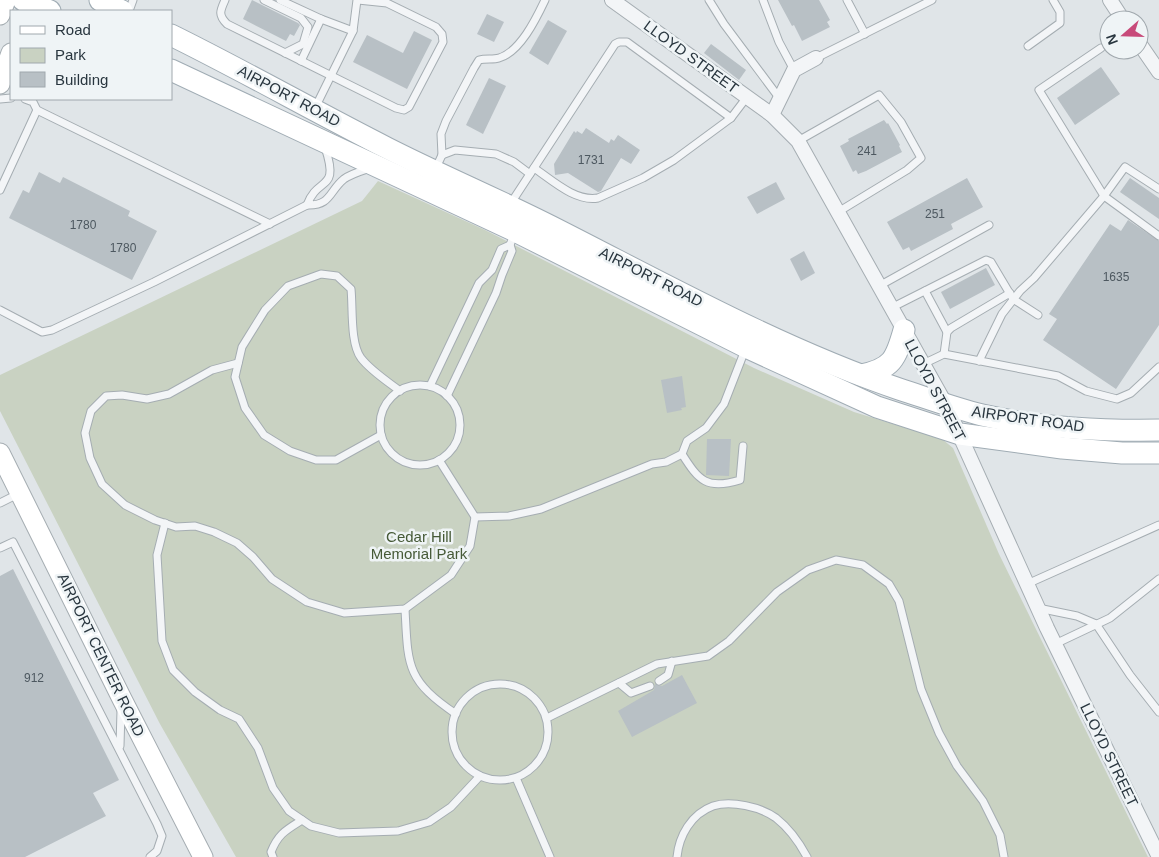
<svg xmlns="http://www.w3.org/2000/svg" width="1159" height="857" viewBox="0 0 1159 857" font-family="Helvetica,sans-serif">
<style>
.green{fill:#c9d2c2}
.building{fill:#b8c0c5}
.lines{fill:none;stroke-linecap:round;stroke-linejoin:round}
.lane-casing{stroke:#a5adb2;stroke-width:9}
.street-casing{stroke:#a5adb2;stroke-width:16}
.secondary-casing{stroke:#a5adb2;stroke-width:21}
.primary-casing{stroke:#a0acb4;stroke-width:23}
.lane{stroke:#f3f5f7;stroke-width:7}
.street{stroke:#f3f5f7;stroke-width:14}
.secondary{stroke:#fff;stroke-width:19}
.primary{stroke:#fff;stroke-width:21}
.labels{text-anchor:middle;stroke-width:5;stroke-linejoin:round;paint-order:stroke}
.number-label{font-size:12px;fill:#4d5860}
.street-label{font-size:15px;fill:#29363f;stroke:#eff4f6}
.park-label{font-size:15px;fill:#465a37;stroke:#eff4f6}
</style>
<rect width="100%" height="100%" fill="#e0e5e8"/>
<polygon class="green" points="378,181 485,230 754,368 854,412 942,439 953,448 999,554 1148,857 236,857 160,724 0,411 0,375 362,201"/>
<g class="building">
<polygon points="252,0 298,23 300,25 294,36 290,34 286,41 243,19"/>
<polygon points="778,0 819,0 830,20 827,22 830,27 802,41 794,25 792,26"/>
<polygon points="487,14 504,22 494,42 477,34"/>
<polygon points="548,20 567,31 548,65 529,53"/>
<polygon points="414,31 432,40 407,89 353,62 367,35 403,53"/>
<polygon points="711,44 746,70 739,80 704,53"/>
<polygon points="1101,67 1120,94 1075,125 1057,98"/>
<polygon points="489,78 506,86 483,134 466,125"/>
<polygon points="884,120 887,124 888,123 900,145 899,146 902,152 866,171 858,174 856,170 853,172 840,146 849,141 848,139"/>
<polygon points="586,128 609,143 611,139 614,141 618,135 640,150 631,164 621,158 601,191 598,192 568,173 555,175 554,164 574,131 576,133 577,131 582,134"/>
<polygon points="39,172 60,183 63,177 130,211 128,216 157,231 132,280 9,218 23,190 29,193"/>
<polygon points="967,178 983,207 951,224 953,229 911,251 909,247 903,250 887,222"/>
<polygon points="1130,178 1159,198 1159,219 1120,192"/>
<polygon points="776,182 785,199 757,214 747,197"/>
<polygon points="1128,220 1159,241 1159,325 1116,389 1043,340 1057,319 1049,314 1110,224 1121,231"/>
<polygon points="804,251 815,273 801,281 790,259"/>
<polygon points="986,268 995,285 950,309 941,292"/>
<polygon points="682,376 686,407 681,408 682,410 667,413 661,380"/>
<polygon points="707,439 731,439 729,476 706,475"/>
<polygon points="13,569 119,780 93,793 106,816 25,857 0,857 0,576"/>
<polygon points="682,675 697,703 632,737 618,711 654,690 655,684 662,686"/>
</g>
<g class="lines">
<g class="lane-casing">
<g id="lane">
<path d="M 225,0 C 220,11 218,15 227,24 L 396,108 L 404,110 L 409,107 L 443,42 L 442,34 L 436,27 L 387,3 L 358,0"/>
<polyline points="264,0 301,18 308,27 303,44 285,53"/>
<polyline points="280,0 321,19 353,31"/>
<polyline points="709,0 724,24 780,99"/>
<polyline points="763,0 779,42 794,70"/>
<polyline points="847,0 865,34"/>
<polyline points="129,11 133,0"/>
<polyline points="1028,46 1060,23 1060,12 1053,0"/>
<polyline points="1101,48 1039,90 1104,196 1159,236"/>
<polyline points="816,58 932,0"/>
<polyline points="301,61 321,19"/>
<polyline points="0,99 11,98"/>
<polyline points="25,99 33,102 37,110 270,224"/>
<polyline points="315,108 353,31 357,0"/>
<polyline points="798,141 879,95 901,122 921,158 907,170 838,212"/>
<path d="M 325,147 C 340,193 318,175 307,205 C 331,206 329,191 344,179 C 351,174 361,171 370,168"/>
<path d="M 442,155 L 441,134 L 446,121 L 474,68 L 479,60 C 486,58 493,60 499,58 C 520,52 536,19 545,0"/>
<path d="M 534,168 C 552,180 575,202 598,198 L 643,178 L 674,160 L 731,118 L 747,97"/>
<polyline points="435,170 442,155 455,150 496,154 514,162 530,174"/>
<polyline points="0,190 37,110"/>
<polyline points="511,203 615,44 619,42 627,42 731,118"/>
<polyline points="879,286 989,225"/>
<polyline points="925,291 947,332"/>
<polyline points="891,308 986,260 991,262 1013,299 1038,315"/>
<polyline points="0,310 42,332 52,330 154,282 307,205"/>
<polyline points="944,354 947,332 951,328 1010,293"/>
<polyline points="979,361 1002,314 1020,291 1034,278 1104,196 1125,167 1159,189"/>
<polyline points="238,363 212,370 169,394 147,399 122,395 106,396 91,411 85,433 90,458 102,484 125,505 155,520 176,527 195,526 214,532 237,543 253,557 272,579 307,602 344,613 405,609 451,575 470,546 475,517 439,460"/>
<polyline points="923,364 944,354 1058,376 1086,391 1117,399 1131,393 1159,367"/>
<circle cx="420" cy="425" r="40"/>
<polyline points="430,386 479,283 492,270 501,249 510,245"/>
<polyline points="447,396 496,293 502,275 512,251 510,245 514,234"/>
<path d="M 381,435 L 336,460 L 316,460 L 290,451 L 264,435 L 245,408 L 235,377 L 242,347 L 265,310 L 288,286 L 321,274 L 337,276 L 351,289 C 353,308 350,343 361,358 C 371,371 387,381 400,391"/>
<path d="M 682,454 C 699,481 707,490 740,480 L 743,446"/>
<polyline points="0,503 20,493"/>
<polyline points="475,517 509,516 541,509 652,464 666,462 682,454 687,441 706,428 724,404 745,350"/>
<polyline points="165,523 157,555 162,641 173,670 195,692 220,710 239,719 258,748 273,788 289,811 311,826 339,833 398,831 429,822 451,807 480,776"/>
<polyline points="0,548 13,542 157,824 162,836 157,851 150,857"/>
<polyline points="1027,584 1159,525"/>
<polyline points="1038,608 1077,616 1096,624 1130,675 1159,712"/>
<path d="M 405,609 C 408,666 406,680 456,714"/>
<polyline points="1055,644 1110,618 1159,579"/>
<polyline points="659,681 668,675 672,661"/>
<polyline points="619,683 631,693 650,686"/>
<circle cx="500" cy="732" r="48"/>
<polyline points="547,718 657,664 708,656 729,641 777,592 808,570 836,560 863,565 889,584 899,601 921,689 939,733 957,766 983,801 1000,835 1004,857"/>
<polyline points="120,746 121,710"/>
<polyline points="516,778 550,857"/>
<path d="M 273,857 L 271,852 C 278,834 286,830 302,820"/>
<path d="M 677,857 C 679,836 691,814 713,806 C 731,800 761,807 776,818 C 790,829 799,842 807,857"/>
</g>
</g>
<g class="street-casing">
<g id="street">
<polyline points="612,0 772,115 798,141 946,405 1047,628 1159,857"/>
<polyline points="1110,0 1123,20"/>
<polyline points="1139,43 1159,72"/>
<polyline points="772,115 794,70 816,58"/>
</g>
</g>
<g class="secondary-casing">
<g id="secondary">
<polyline points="0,15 6,0"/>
<polyline points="0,84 11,53"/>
<polyline points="0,453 122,699 203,857"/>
</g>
</g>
<g class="primary-casing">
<g id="primary">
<polyline points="23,0 50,11"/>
<polyline points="100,0 122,11"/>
<path d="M 171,35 C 244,71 314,111 387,148 C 444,177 504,202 562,232 C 672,288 782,349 899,389 C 927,398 954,408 982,415 C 1039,428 1100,431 1159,430"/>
<polyline points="171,70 515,231 746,347 877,407 960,434 1062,448 1122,453 1159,453"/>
<path d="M 861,375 C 892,369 896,359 904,330"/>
</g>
</g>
<use href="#lane" class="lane"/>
<use href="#street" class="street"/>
<use href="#secondary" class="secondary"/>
<use href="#primary" class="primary"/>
</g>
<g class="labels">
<g class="number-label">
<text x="867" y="155">241</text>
<text x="591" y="164">1731</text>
<text x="935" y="218">251</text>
<text x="83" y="229">1780</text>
<text x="123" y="252">1780</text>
<text x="1116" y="281">1635</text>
<text x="34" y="682">912</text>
</g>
<g class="street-label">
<text transform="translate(691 57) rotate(36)" y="5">LLOYD STREET</text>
<text transform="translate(289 96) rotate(28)" y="5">AIRPORT ROAD</text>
<text transform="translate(651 277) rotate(27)" y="5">AIRPORT ROAD</text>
<text transform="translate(935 390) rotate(62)" y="5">LLOYD STREET</text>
<text transform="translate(1028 419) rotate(8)" y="5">AIRPORT ROAD</text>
<text transform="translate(101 655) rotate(64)" y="5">AIRPORT CENTER ROAD</text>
<text transform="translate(1109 755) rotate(64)" y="5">LLOYD STREET</text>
</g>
<g class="park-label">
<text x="419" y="542">Cedar Hill<tspan x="419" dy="17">Memorial Park</tspan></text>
</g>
</g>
<rect x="10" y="10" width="162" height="90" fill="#eff4f6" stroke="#a0a8ad"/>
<rect x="20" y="26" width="25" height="8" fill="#ffffff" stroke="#a0a8ad"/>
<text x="55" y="35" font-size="15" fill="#29363f">Road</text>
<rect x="20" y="48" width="25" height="15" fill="#c9d2c2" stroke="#a0a8ad"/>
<text x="55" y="60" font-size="15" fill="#29363f">Park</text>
<rect x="20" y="72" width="25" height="15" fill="#b8c0c5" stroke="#a0a8ad"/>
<text x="55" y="85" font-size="15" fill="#29363f">Building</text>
<g transform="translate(1124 35) rotate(250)"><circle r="24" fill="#eff4f6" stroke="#a0a8ad"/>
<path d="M0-4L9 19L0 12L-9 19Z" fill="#c84a7a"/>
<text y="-8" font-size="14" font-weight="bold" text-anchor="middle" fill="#29363f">N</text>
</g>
</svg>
